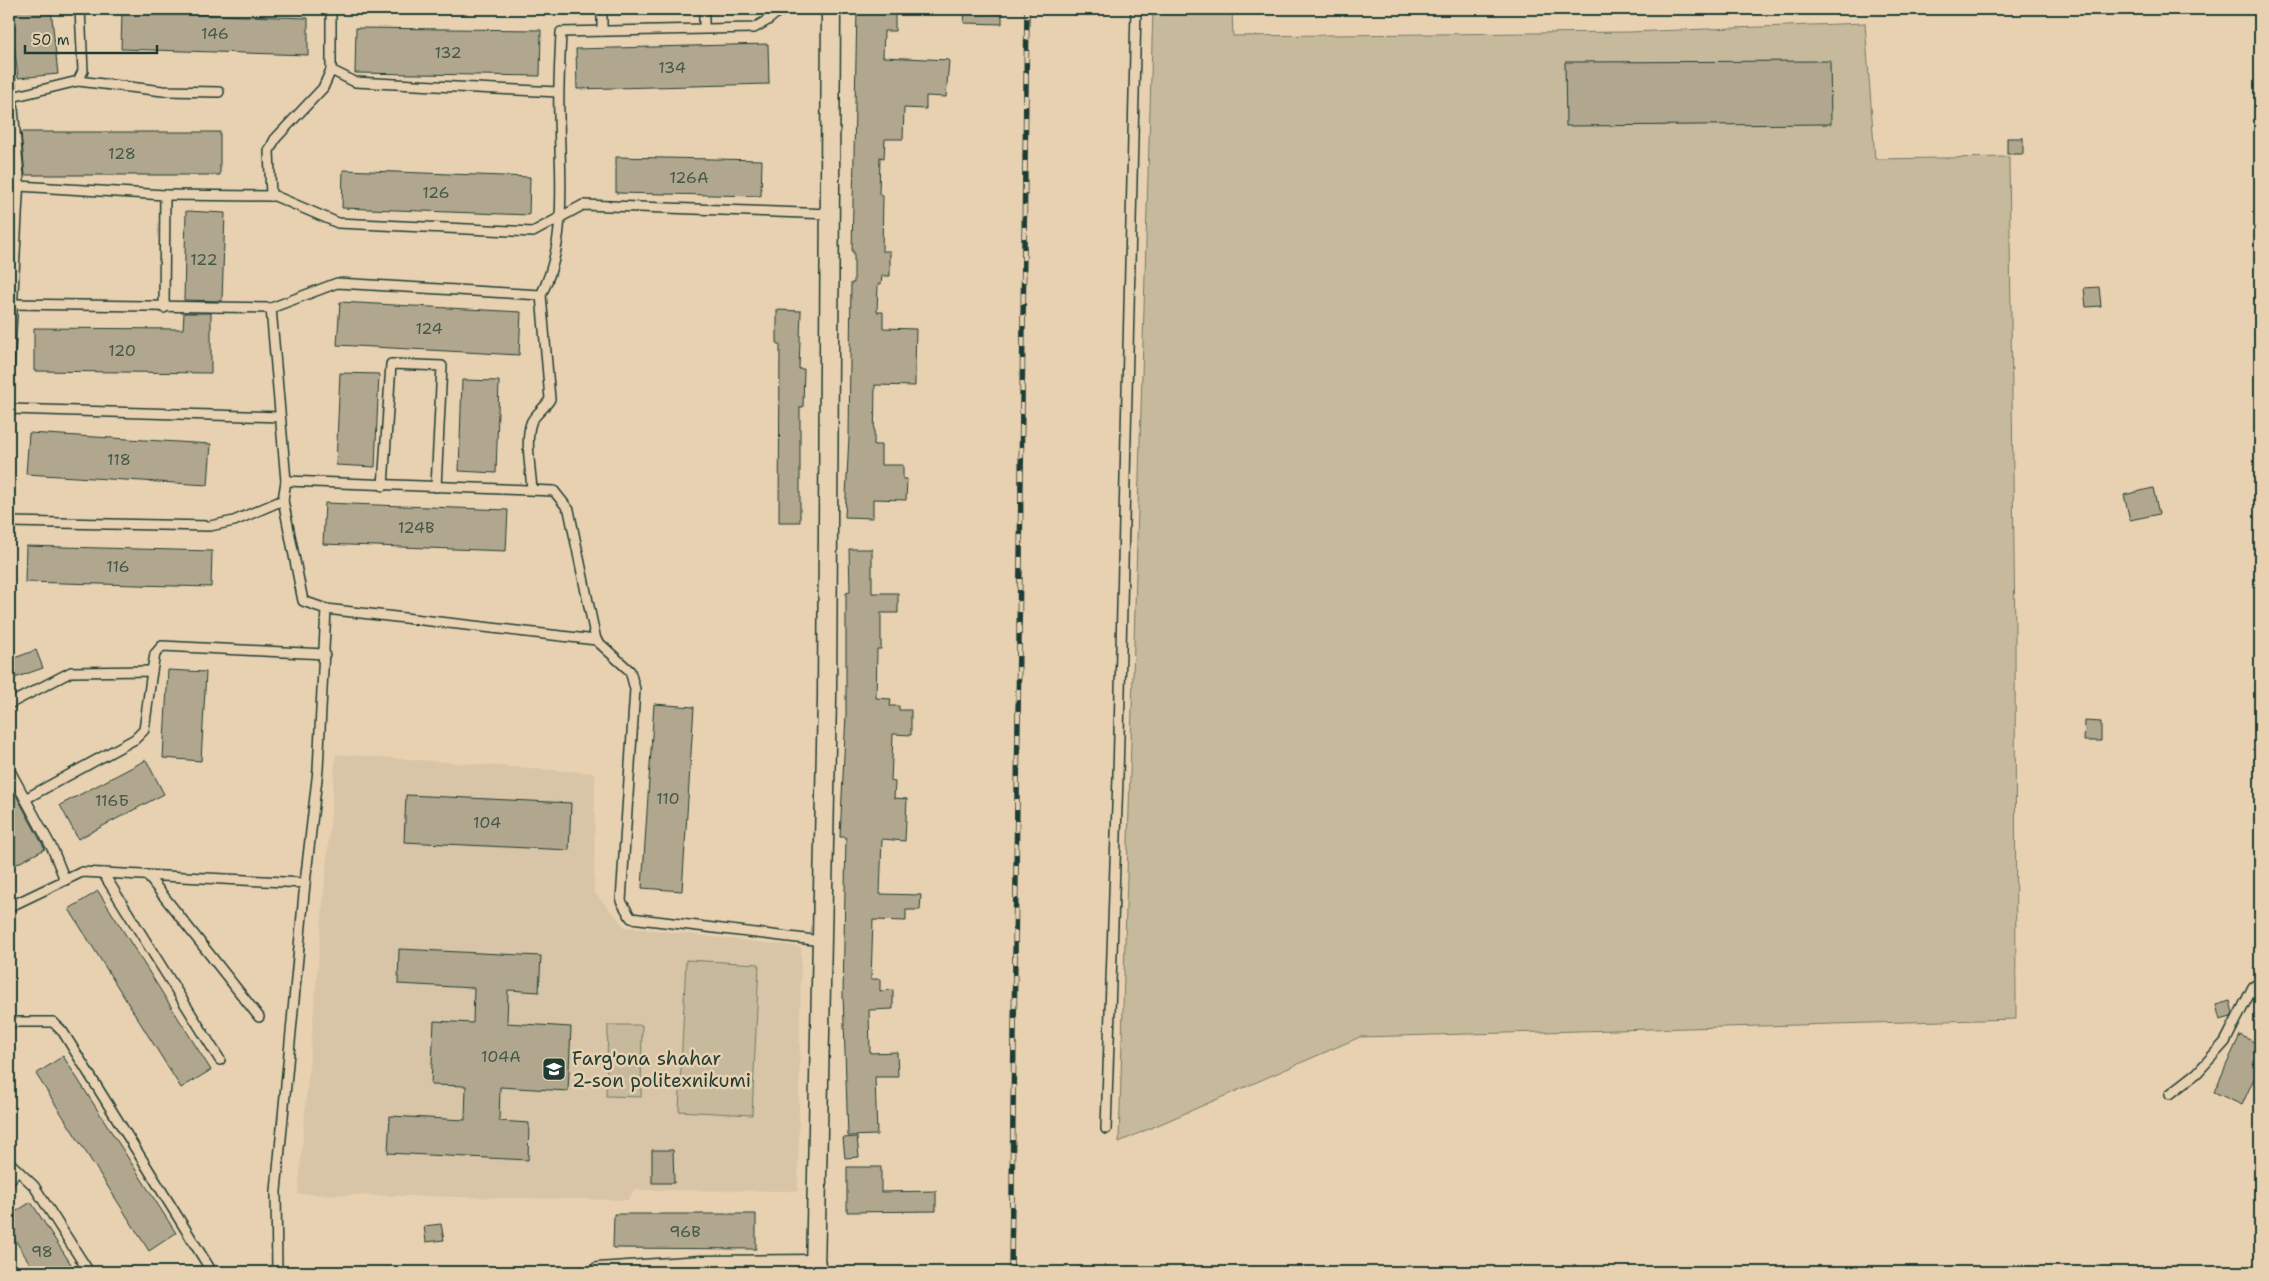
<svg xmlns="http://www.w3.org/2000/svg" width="2269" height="1281" viewBox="0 0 2269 1281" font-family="'Shantell Sans',sans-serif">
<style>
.built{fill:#d8c4a6}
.green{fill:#c7b99c;stroke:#737b68}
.building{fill:#b1a78e;stroke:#1f3d34}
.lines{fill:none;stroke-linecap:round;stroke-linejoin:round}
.service-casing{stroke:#1f3d34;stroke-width:12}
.minor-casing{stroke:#1f3d34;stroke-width:21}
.service{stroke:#e8d1b1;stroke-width:9}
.minor{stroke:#e8d1b1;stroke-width:18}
.rail-casing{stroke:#1f3d34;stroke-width:5.5}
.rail{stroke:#e8d1b1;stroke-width:4;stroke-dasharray:11;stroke-linecap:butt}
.labels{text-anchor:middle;stroke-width:5;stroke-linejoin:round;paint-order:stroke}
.number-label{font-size:16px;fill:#44584a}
.poi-label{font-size:19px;fill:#1f3d34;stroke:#e8d1b1;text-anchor:start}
</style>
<rect width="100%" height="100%" fill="#e8d1b1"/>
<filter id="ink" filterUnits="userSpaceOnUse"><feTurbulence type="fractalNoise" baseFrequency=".02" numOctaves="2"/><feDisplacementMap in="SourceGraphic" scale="10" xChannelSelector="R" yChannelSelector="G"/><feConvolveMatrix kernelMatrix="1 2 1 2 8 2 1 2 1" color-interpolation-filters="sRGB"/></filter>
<g filter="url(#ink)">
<polygon class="built" points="336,754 595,773 594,892 625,927 801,947 798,1191 634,1190 628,1200 298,1194"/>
<g class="green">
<polygon points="1153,9 1232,9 1233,36 1629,32 1865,23 1875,159 2009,157 2015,632 2016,1019 1360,1037 1119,1142"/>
<polygon points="686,960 759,964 752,1115 679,1111"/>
<polygon points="608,1025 642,1025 641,1097 606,1096"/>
</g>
<g class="building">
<polygon points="10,9 51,9 58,74 18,78"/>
<polygon points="857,9 895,9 895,31 884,31 883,57 949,60 946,97 926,96 926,109 904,108 903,139 885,139 884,158 880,157 879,194 883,195 882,251 890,251 890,276 882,276 881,284 878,284 877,312 883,312 883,328 916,329 915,367 915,386 875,385 874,445 881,445 881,465 903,465 903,479 907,479 906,500 873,499 873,518 845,517 849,436 851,283 854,283 854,252 852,252"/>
<polygon points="965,9 1002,9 1002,24 964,23"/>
<polygon points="122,12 308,18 308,55 121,49"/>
<polygon points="356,28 541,30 540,76 355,73"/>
<polygon points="768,44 769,84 577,89 576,49"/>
<polygon points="1830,61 1831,124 1566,126 1565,62"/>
<polygon points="21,132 220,132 220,175 25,175"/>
<rect x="2007" y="138" width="16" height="16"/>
<polygon points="616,157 762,160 761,196 616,193"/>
<polygon points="343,170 530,177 529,215 342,208"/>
<polygon points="186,211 225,213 222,301 184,300"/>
<polygon points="2099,287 2101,306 2086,307 2084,288"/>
<polygon points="340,302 521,312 519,355 337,345"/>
<polygon points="777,310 801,311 799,369 804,369 803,407 800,407 800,522 779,522 780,344 777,344"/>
<polygon points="184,313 211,313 211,373 34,371 34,328 183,329"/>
<polygon points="340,373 379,374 375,467 336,465"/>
<polygon points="462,380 499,381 496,473 459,471"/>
<polygon points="29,433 211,444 208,485 26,474"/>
<polygon points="2153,488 2159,514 2130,520 2124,495"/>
<polygon points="325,503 508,510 506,551 323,544"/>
<polygon points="26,546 212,551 211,587 25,582"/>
<polygon points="849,549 872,549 872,593 898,593 898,613 881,613 881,649 877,649 876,698 891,699 890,706 899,706 899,710 911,710 911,735 893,734 891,781 895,782 894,798 907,799 905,841 882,839 880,894 921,895 920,910 906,910 906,921 873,920 871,979 880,979 880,991 893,990 893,1009 869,1010 870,1053 897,1052 898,1077 875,1077 877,1135 848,1136 843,995 846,837 840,837 846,714 846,593 850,592"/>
<polygon points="36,650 43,668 9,680 9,660"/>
<polygon points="168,670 206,672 201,761 163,758"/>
<polygon points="654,704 694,707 682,891 642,888"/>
<polygon points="2085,721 2101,722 2101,741 2084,741"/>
<polygon points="146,760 164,794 78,839 60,805"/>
<polygon points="9,782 45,849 9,868"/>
<polygon points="406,795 571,803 569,850 404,842"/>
<polygon points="98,891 211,1070 181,1088 69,909"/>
<polygon points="399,949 541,956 539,992 508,990 507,1023 571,1027 568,1091 500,1087 499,1121 529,1123 528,1160 388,1153 390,1116 465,1120 466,1086 431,1085 434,1021 473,1023 474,988 398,984"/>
<polygon points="2230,1001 2233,1013 2231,1017 2220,1020 2216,1005"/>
<polygon points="2240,1035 2260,1045 2260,1065 2242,1105 2214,1092"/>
<polygon points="63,1056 176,1233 149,1251 36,1074"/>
<polygon points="857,1137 859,1157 845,1158 843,1138"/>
<polygon points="652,1150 673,1150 674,1183 652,1183"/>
<polygon points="847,1167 881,1167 881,1192 936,1191 936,1211 847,1212"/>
<polygon points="31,1202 76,1272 35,1272 9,1230 9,1216"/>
<polygon points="614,1214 756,1214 756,1249 613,1248"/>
<polygon points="441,1224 444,1240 426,1242 424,1226"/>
</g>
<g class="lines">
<g class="service-casing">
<g id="service">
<polyline points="602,9 602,31"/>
<polyline points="704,28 704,9"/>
<polyline points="9,70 12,97"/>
<polyline points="331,70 355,82 558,92"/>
<polyline points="78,81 163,91 219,92"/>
<polyline points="19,186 165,195 164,308"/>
<polyline points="165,195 275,196 338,223 533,232 583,205 830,214"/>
<polyline points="271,196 269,151 275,139 323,88 331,70 331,9"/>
<polyline points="12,304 271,308 286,481 283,500 303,601 326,609 318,770 305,883 276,1191 277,1272"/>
<polyline points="271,308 337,283 541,295"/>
<polyline points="9,370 19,177 12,97 78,81 83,71 80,9"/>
<polyline points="9,409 280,417"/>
<polyline points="286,481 554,491 569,510 596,640"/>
<polyline points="383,486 391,364 442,366 436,487"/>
<path d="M 532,490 C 531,473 525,439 531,423 C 533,416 546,407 550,399 L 541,295 C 568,243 560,173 559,116 C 558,88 560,60 561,32 L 754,28 L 768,20 L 781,9"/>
<polyline points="9,522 210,526 234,521 283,500"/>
<polyline points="326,609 596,640 630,671 635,689 621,901 631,918 822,941"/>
<polyline points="152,671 155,654 162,646 325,654"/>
<polyline points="9,704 71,672 152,671 144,730 135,739 25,799"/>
<polyline points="9,769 53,850 65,880"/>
<polyline points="103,873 220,1060"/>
<polyline points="147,875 259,1017"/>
<polyline points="9,907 82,872 305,883"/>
<polyline points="9,1022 53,1022 63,1032 212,1272"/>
<polyline points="2170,1094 2197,1073 2225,1042 2253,987 2260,982"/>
<polyline points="1106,1129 1118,777 1136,9"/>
<polyline points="9,1162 34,1186 89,1272"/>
<polyline points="9,1182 17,1170"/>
</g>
</g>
<g class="minor-casing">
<g id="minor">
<polyline points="598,1272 701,1265 816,1264"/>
<polyline points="815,1272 827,698 831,9"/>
</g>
</g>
<use href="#service" class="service"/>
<use href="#minor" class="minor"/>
<g class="rail-casing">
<polyline id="rail" points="1011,1272 1027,9"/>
</g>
<use href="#rail" class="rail"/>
</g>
</g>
<defs>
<g id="university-square" transform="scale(1.25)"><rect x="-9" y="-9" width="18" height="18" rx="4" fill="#1f3d34" stroke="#e8d1b1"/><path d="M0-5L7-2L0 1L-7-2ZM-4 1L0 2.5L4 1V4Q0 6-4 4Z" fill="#fff"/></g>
</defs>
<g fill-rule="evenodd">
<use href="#university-square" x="554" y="1069"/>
</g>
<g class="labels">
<g class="number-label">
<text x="215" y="39">146</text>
<text x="448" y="58">132</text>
<text x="672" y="73">134</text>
<text x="122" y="159">128</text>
<text x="689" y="183">126А</text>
<text x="436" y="198">126</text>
<text x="204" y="265">122</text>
<text x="429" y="334">124</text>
<text x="122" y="356">120</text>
<text x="119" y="465">118</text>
<text x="416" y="533">124В</text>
<text x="118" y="572">116</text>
<text x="668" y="804">110</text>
<text x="112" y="806">116Б</text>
<text x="487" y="828">104</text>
<text x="501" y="1062">104А</text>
<text x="685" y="1237">96В</text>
<text x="42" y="1257">98</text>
</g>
<g class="poi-label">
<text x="572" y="1065">Farg'ona shahar<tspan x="572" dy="22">2-son politexnikumi</tspan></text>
</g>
</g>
<rect width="2269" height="1281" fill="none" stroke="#e8d1b1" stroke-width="30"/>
<rect x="15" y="15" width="2239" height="1251" fill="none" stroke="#1f3d34" stroke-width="2" filter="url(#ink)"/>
<path d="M25 45v8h132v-8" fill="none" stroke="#1f3d34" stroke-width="2.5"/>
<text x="32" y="45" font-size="15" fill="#1f3d34" stroke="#e8d1b1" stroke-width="4" paint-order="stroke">50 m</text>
</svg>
